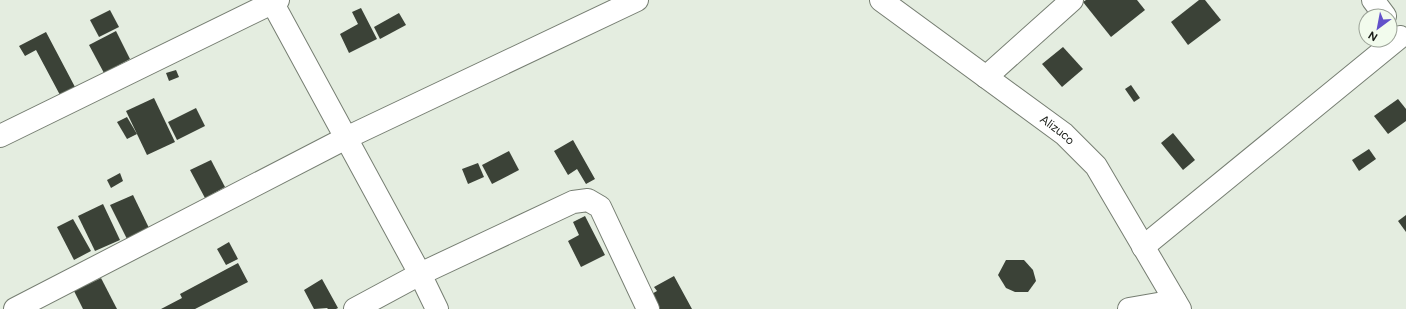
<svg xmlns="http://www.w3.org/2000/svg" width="1406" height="309" viewBox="0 0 1406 309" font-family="Figtree,sans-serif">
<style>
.building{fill:#3b4237}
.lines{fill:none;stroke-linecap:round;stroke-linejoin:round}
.minor-casing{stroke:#767e72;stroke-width:24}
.minor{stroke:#fff;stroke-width:22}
.labels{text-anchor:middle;stroke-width:4;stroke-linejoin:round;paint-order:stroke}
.street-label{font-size:12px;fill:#191c17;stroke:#f2fbed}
</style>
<rect width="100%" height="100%" fill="#e4ede0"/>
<g class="building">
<polygon points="1086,0 1137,0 1145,10 1111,37 1083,2"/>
<polygon points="1199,0 1205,0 1221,20 1188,45 1171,22"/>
<polygon points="361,8 377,39 349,53 340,34 358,24 352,12"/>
<polygon points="110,10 119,27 99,37 90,20"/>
<polygon points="399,13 406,25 380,39 374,27"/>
<polygon points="116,31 130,59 104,73 89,45"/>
<polygon points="46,32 75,87 60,95 36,50 25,56 19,46"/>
<polygon points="1063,47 1083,69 1062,87 1042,64"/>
<polygon points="176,70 179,77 169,81 166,73"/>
<polygon points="1131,85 1140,98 1134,102 1125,89"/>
<polygon points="154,98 175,142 147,155 126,111"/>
<polygon points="1398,99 1406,109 1406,121 1388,134 1374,116"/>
<polygon points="196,108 205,126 177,140 168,122"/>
<polygon points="127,117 137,134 127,139 117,122"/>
<polygon points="1173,133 1195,160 1183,170 1161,143"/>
<polygon points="573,140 595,179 586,184 577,169 568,175 554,151"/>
<polygon points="1369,149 1376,159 1359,171 1352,160"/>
<polygon points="509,151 519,170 492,184 482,165"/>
<polygon points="211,160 225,187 205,198 190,170"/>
<polygon points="478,163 484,177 468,184 462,169"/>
<polygon points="120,173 123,181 111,188 107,180"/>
<polygon points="133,195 149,228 127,239 110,205"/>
<polygon points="103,204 120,240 95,251 78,216"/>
<polygon points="1406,215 1406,232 1398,221"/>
<polygon points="585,216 605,255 581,267 568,241 579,235 573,222"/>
<polygon points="73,219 91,251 74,260 57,227"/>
<polygon points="229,242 238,259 226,265 217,249"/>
<polygon points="1006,260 1024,260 1033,270 1036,281 1028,292 1015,292 1006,288 998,275"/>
<polygon points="238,263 248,282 195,309 161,309 182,298 180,294"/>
<polygon points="674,276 692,309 655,309 648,296 657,291 654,287"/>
<polygon points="101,278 117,309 83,309 74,291"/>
<polygon points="322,279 338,308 336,309 328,309 327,308 314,309 304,290"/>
</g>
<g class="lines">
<g class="minor-casing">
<g id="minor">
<polyline points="271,0 420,274 437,309"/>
<path id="s1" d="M 881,0 L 1064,134 L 1096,166 L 1180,309"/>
<polyline points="1373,0 1385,16"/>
<polyline points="986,77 1072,0"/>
<polyline points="0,136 278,0"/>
<polyline points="1143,247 1400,37"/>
<polyline points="15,309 346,138 637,0"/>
<polyline points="355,309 420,274 573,202 588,200 600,207 648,309"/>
<polyline points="1129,309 1175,301"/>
</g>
</g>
<use href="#minor" class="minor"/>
</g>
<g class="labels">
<g class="street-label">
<text dy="4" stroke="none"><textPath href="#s1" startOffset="219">Alizuco</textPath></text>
</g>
</g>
<g transform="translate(1378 28) rotate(212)"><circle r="19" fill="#f2fbed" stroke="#9ba297"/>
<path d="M0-3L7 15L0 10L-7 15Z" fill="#6251ca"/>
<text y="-6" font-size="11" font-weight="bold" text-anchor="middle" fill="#191c17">N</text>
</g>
</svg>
